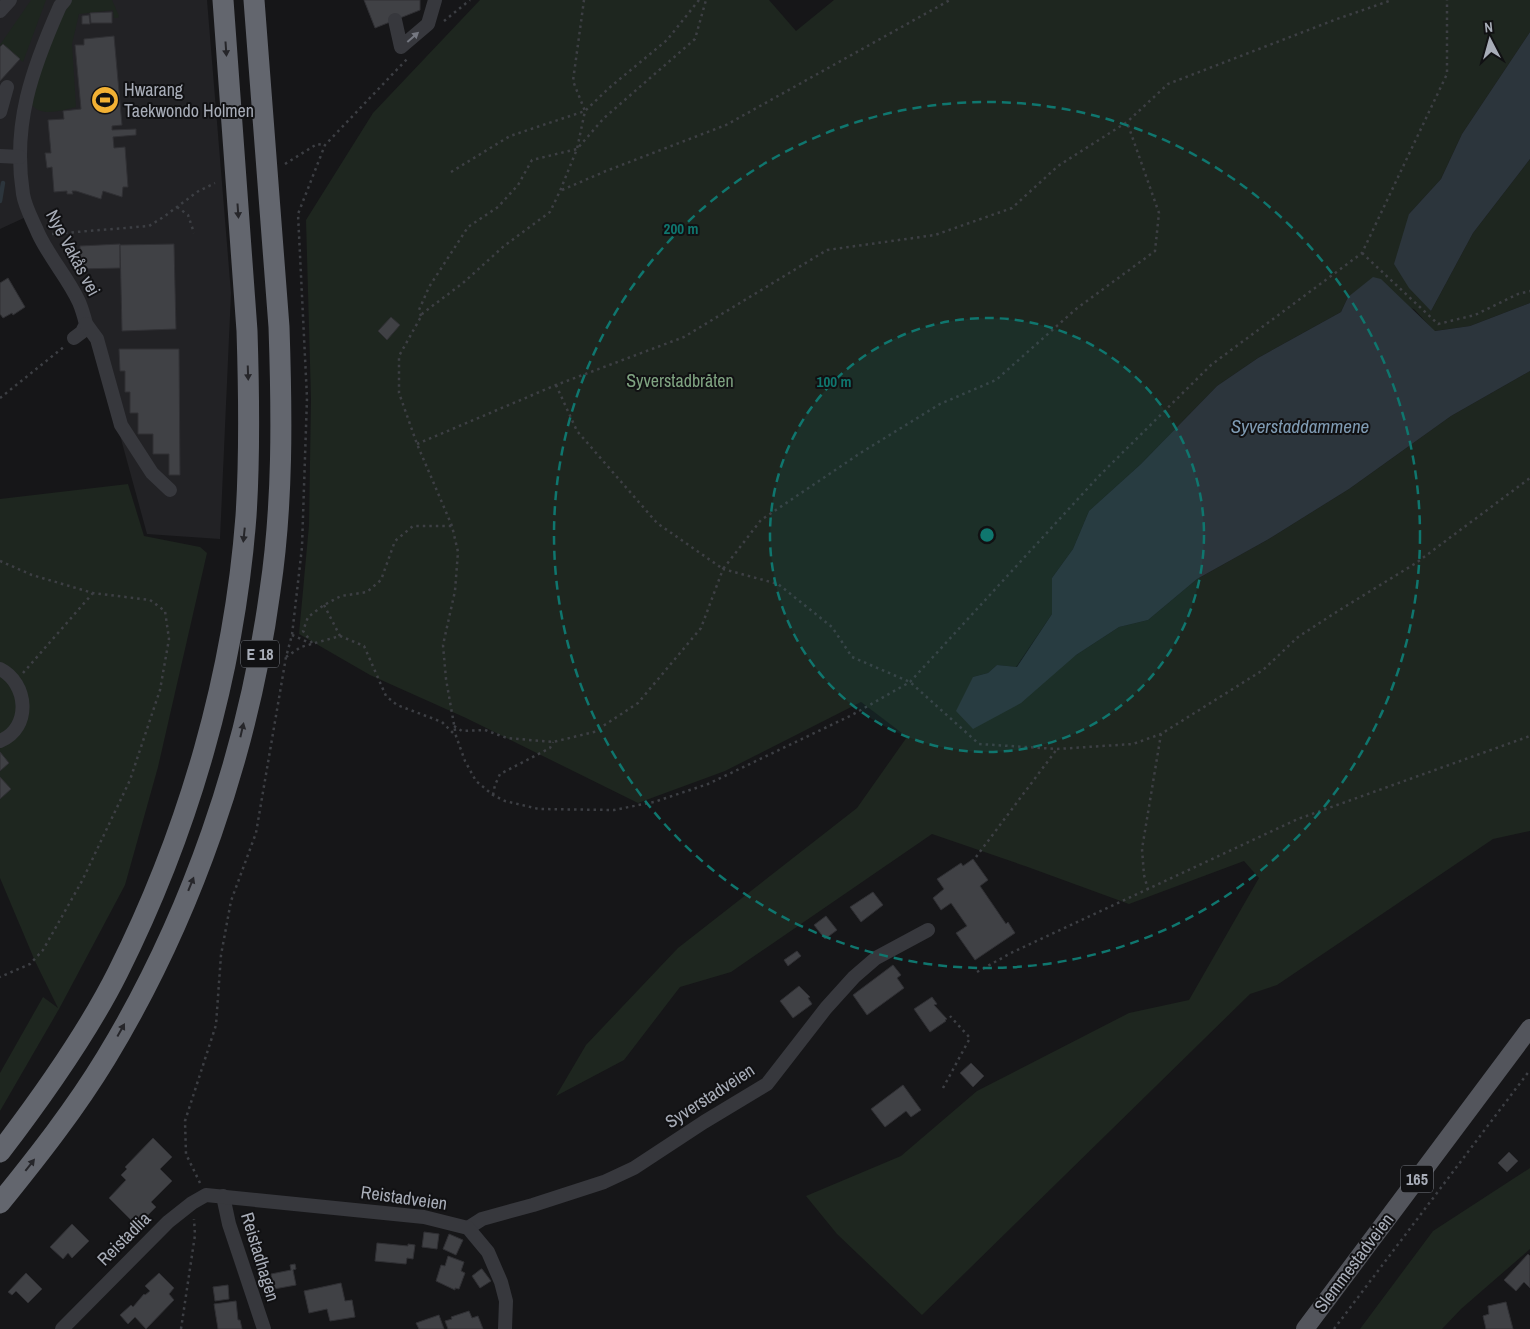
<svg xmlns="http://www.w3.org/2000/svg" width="1530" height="1329" viewBox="0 0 1530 1329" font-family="'Archivo Narrow',sans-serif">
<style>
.built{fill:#222225}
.green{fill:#1e261f}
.water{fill:#2c353c}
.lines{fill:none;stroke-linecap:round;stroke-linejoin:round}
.stream{stroke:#2c353c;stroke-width:4.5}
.building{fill:#404145;stroke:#303034}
.path{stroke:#3d3f44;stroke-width:2.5;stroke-dasharray:2.5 4;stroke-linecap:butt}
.minor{stroke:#37383d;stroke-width:14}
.major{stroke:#53555c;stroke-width:18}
.highway{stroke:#63666e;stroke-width:21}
.oneway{fill:#757881}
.oneway2{fill:#26262a}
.ring{fill:none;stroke:#0f766e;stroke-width:2.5;stroke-dasharray:9 6}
.labels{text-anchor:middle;stroke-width:4;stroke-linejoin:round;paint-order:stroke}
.shield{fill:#111113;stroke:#7b7e86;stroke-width:1}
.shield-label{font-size:16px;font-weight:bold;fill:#a8adb8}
.poi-label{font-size:18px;fill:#a8adb8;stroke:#111113;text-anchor:start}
.street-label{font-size:18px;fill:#a8adb8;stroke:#111113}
.park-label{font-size:18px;fill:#7fa381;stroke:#111113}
.water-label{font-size:19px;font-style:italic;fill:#7f9bb3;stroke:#111113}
.centre{fill:#0f766e;stroke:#111113;stroke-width:2.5}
.ring-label{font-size:15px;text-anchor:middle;font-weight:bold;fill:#0f766e;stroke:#111113;stroke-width:4;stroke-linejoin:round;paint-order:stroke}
</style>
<rect width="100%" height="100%" fill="#161618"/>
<polygon class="built" points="0,0 207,0 231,293 220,539 147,534 94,340 26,217 0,229"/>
<g class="green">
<polygon points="31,0 46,0 23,62 0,45"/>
<path d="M 72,0 L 112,0 L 119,16 L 118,18 L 114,18 L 113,10 L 79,14 L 72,44 L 76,107 C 62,110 41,118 31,104 L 36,85 L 57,25 Z"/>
<polygon points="480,0 769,0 796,31 834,0 1530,0 1530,32 1462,134 1441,179 1409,214 1431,311 1473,233 1530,159 1530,303 1470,326 1434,331 1414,309 1348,297 1341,312 1258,358 1217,386 1141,464 1089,511 1073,549 1052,578 1052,614 1016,667 997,665 988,673 973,677 1076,655 1119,627 1148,620 1197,579 1267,540 1349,489 1451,416 1530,371 1530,831 1493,839 1277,985 1250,994 922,1315 837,1234 806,1196 901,1156 977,1091 1129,1013 1189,1000 1259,878 1244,861 1129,904 1025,866 932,834 731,972 680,987 624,1060 556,1096 586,1045 678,948 857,808 907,737 861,702 725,771 638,803 466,718 370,675 299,634 309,525 311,399 306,220 373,113"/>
<polygon points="128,484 144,536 200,547 207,553 158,767 125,885 59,1009 0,1111 0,1073 43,997 58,1008 35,961 0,878 0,499"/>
<polygon points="1530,1168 1530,1249 1461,1309 1442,1329 1360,1329 1433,1231"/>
</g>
<g class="water">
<polygon points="1530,32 1530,159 1473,233 1431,311 1409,288 1394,264 1409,214 1441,179 1462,134"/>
<polygon points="1373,277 1381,279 1435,331 1470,326 1530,303 1530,371 1451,416 1349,489 1267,540 1197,579 1148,620 1119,627 1076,655 1021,703 973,729 956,711 973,677 988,673 997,665 1017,667 1052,614 1052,578 1073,549 1089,511 1141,464 1217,386 1258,358 1341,312 1348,297"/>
</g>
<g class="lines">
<polyline class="stream" points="0,201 3,183"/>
</g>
<g class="building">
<polygon points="364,0 420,0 420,10 375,28"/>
<polygon points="112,12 112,23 91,23 90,13"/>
<polygon points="89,15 90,24 82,24 82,16"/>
<polygon points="114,36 122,125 112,126 112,130 136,129 136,135 113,137 114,148 125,147 128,187 123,187 122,197 103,191 101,199 76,191 72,191 73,194 67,194 67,191 54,192 52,167 47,168 45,153 51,153 48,120 64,119 63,111 81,109 75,45 84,45 84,39"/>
<polygon points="3,44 20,59 0,81 0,47"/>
<polygon points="120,244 120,268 80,269 80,246"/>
<polygon points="174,244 176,329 122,331 120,245"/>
<polygon points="8,278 25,307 13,315 12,313 3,318 0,314 0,283"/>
<polygon points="391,317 400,325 387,340 378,331"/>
<polygon points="119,349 179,349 180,475 169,475 169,454 153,454 153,434 138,434 138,413 130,413 130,392 125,392 125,371 120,371"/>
<polygon points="0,752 9,763 0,771"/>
<polygon points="0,777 11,789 0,799"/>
<polygon points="973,859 988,880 980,886 1006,924 1008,922 1015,933 975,960 956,933 967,926 951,903 941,910 933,898 944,889 937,879 961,863 963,866"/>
<polygon points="873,892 883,905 861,922 850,907"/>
<polygon points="826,916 837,930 825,939 814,925"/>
<polygon points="797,951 801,956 788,966 784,960"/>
<polygon points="893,965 901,975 897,978 904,988 867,1015 853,995"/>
<polygon points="799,986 810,997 808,998 812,1004 793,1018 780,1001"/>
<polygon points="932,997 937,1004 934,1005 947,1019 945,1020 946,1021 930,1032 914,1009"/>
<polygon points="971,1063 984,1076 973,1087 960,1073"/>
<polygon points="903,1085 921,1110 911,1117 906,1111 885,1127 871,1109"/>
<polygon points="153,1138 172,1157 160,1169 172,1181 151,1202 156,1207 137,1226 109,1198 126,1180 121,1175 127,1169 125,1167"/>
<polygon points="1509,1152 1518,1161 1507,1172 1498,1163"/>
<polygon points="72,1224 89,1241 72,1258 68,1253 63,1259 50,1247"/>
<polygon points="424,1232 439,1234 437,1249 422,1247"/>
<polygon points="449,1234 463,1240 456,1255 443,1249"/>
<polygon points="377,1243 408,1246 408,1244 415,1245 413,1259 407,1258 406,1264 375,1261"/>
<polygon points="1528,1254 1530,1256 1530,1288 1524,1282 1516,1291 1504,1280"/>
<polygon points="448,1256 464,1262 461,1271 465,1273 459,1289 455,1288 455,1290 436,1281 441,1265 445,1266"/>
<polygon points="266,1257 268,1267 256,1269 255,1259"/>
<polygon points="295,1264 296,1269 293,1270 296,1285 274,1289 271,1274 291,1270 290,1265"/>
<polygon points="481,1269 482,1269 491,1281 480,1288 472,1276"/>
<polygon points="26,1273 42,1289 28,1303 16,1291 12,1295 8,1292"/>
<polygon points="159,1273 174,1288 169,1294 174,1300 146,1329 135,1317 128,1324 120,1315 131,1305 133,1307 144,1294 145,1295 150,1291 145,1286"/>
<polygon points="341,1283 345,1301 352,1300 355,1317 330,1321 327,1309 309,1313 304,1291"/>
<polygon points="228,1285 229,1299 215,1301 213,1287"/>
<polygon points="236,1301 238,1320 240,1320 242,1329 218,1329 214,1304"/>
<polygon points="1506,1302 1513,1329 1486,1329 1483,1316 1489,1314 1488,1306"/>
<polygon points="469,1311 472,1318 478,1316 483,1329 448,1329 445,1321 452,1319 451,1317"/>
<polygon points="439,1315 444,1329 419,1329 416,1323"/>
</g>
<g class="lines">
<g class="path">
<polyline points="699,0 667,40 609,88 585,111 577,149 560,191 550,212 504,246 463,283 423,313 399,356 399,393 417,444 452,526 458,552 455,591 443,645 446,679 456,736 465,761 476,781 493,795 505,801 539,809 614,810 654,802 708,784 852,715 910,682 1099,476 1211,365 1362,253 1447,74 1447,0"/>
<polyline points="444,21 470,0"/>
<polyline points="285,164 317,144 325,145"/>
<polyline points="451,172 510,136 585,111 573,81 584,0"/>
<polyline points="562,190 606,171 726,125 950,0"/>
<polyline points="177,207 188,215 194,233"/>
<polyline points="52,234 149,226 165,216 197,192 215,183"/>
<polyline points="1362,253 1438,324 1475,315 1518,294 1530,291"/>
<polyline points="421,316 419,310 429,287 468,227 498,207 518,185 532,160 577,149 604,118 695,39 706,0"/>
<polyline points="556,385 577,431 657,523 723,569 761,520 862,452 940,404 996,380 1076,309 1155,251 1159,213 1127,122"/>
<polyline points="0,398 65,346"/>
<polyline points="417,444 556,385 684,337 827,250 935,235 1012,208 1058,166 1127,122 1168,84 1337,19 1392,0"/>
<polyline points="0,561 32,575 93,593 150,600 165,611 169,639 160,690 130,780 82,881 43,950 30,964 0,977"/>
<polyline points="324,605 340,636"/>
<polyline points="292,635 310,643"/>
<polyline points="312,643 303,631 308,617 324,605 341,596 367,592 381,580 395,541 413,526 452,526"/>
<polyline points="286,657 301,647 340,636 364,646 386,696 397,705 442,722 455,735"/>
<polyline points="23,673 93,593"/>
<polyline points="454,726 462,731 485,730 507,738 553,742 594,732 638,703 701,628 723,569 778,584 832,627 852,657 910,682 979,744 1057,749 1133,744 1161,734 1263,670 1298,637 1338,611 1416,563 1530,478"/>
<polyline points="493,795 495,785 500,774 550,748 553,742"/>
<polyline points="976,857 1057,749"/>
<polyline points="1148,890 1144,875 1142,849 1161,734"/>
<polyline points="977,972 1011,953 1298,819 1530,736"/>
<polyline points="943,1088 970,1038 950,1016"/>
<polyline points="200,1183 186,1154 185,1121 216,1025 221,955 231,901 256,833 286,657 292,635 302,547 307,398 298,214 325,145 407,59"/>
<polyline points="181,1329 195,1235 194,1219"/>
<polyline points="1334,1329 1530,1070"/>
</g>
<g class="minor">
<path d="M 65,0 L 60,6 C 32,69 12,124 23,194 C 25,207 33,221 38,233 C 49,257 68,278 79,302 C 82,309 84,316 86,324 L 82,332 L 74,338"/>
<polyline points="0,11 10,0"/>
<polyline points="395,20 401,47 428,24 435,0"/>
<polyline points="0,112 7,87"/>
<polyline points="0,156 20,157"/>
<polyline points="86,324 97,339 121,425 152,473 170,490"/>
<path d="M 0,669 C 28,683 32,728 0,741"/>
<polyline points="223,1196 229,1224 264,1329"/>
<polyline points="468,1228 482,1219 533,1205 604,1182 634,1168 704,1122 767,1084 826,1008 854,977 876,958 928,930"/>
<polyline points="62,1329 168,1222 192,1203 206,1195 424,1217 468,1228 488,1252 501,1282 506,1301 505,1329"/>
</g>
<polyline class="major" points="1305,1329 1530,1028"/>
<g class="highway">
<path d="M 0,1152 C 42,1097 87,1034 118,972 C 189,830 234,674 246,516 C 250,455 249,393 247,331 L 223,0"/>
<path d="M 0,1203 C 38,1156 75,1109 106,1058 C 191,918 248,753 270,591 C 283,504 282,415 279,327 L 254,0"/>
</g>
</g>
<defs><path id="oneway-solid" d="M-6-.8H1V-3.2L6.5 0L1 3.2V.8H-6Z" transform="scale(1.25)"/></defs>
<use class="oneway" href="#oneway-solid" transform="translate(413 37) rotate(-41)"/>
<g class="oneway2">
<use href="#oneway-solid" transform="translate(226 49) rotate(86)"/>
<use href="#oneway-solid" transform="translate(238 211) rotate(86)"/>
<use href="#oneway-solid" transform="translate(248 373) rotate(88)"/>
<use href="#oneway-solid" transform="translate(244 535) rotate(96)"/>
<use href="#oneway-solid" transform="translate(242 730) rotate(-77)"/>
<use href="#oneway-solid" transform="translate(191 884) rotate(-68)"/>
<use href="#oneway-solid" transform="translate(121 1030) rotate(-61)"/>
<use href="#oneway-solid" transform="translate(30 1165) rotate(-52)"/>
</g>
<circle cx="987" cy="535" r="217" fill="#0f766e" fill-opacity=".12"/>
<g class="ring">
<circle cx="987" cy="535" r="217"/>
<circle cx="987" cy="535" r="433"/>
</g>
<defs>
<g id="stadium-disc" transform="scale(1.4375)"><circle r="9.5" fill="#f2b134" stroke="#111113"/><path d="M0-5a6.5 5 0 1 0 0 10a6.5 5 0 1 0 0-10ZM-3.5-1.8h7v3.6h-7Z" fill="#111"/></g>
</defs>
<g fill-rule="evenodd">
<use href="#stadium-disc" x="105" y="100"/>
</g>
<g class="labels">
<g class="shield">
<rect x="241" y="640.5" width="38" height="27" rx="4"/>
<rect x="1401" y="1165.5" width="32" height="27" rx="4"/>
</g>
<g class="shield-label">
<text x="260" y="660">E 18</text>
<text x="1417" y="1185">165</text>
</g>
<g class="poi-label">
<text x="124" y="96">Hwarang<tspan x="124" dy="21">Taekwondo Holmen</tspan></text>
</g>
<g class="street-label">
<text transform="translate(73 253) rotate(62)" y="6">Nye Vakås vei</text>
<text transform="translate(710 1096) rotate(-33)" y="6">Syverstadveien</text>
<text transform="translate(404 1198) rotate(8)" y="6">Reistadveien</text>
<text transform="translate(124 1239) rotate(-45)" y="6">Reistadlia</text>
<text transform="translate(260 1257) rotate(73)" y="6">Reistadhagen</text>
<text transform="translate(1354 1263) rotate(-53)" y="6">Slemmestadveien</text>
</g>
<g class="park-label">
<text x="680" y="387">Syverstadbråten</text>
</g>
<g class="water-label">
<text x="1300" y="433">Syverstaddammene</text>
</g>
</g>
<circle cx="987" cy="535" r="8" class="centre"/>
<g class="ring-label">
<text x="681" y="234">200 m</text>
<text x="834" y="387">100 m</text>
</g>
<g transform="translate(1490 40) rotate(354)" stroke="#111113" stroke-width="4" paint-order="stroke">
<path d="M0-4L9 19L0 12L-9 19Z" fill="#a8adb8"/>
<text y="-8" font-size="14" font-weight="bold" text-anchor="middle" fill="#a8adb8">N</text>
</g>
</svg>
